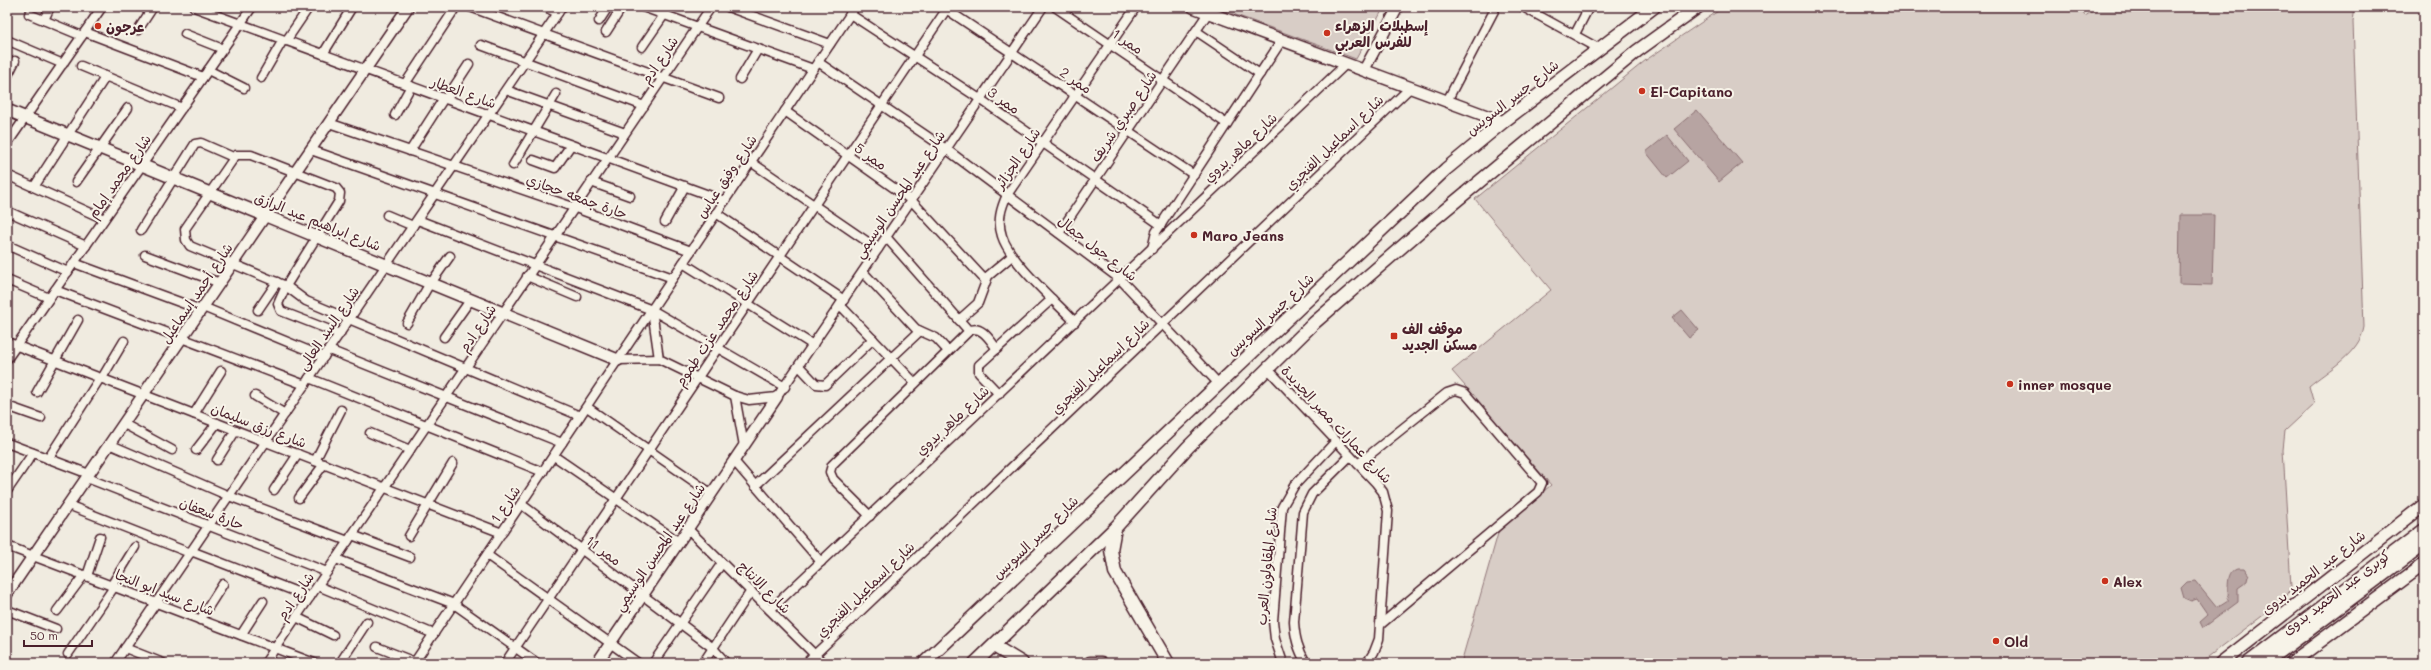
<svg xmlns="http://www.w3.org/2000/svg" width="2431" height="670" viewBox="0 0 2431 670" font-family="Mali,'Playpen Sans Arabic',sans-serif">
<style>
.green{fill:#d8cdc6;stroke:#917678}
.water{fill:#b7a4a2;stroke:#8b6f72}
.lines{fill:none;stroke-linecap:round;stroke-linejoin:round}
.minor-casing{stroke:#4a1f2b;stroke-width:11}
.tertiary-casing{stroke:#4a1f2b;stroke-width:13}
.secondary-casing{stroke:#4a1f2b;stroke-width:14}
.primary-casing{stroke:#4a1f2b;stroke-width:15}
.minor{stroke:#f7f3e8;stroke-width:8}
.tertiary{stroke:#f7f3e8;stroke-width:10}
.secondary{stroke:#f7f3e8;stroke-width:11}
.primary{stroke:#f7f3e8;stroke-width:12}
.poi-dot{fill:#c8321e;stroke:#f7f3e8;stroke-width:1.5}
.labels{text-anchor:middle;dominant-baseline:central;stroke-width:4;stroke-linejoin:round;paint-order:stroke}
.poi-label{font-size:14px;font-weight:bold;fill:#4a1f2b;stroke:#f7f3e8;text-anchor:start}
.street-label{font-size:14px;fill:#4a1f2b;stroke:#f7f3e8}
</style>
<rect width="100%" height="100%" fill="#f0ebe0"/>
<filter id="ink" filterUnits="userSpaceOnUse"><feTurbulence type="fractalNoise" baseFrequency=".025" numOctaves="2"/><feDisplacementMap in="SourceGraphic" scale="8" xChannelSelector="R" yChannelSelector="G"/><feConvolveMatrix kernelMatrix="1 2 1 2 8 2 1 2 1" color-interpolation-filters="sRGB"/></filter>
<g filter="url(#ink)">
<g class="green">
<polygon points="1214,7 1384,7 1356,59"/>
<path d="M1724 7H2079L2085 16 2100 7H2355L2353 22 2364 327C2360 353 2328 370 2309 386L2314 404 2285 431 2283 450 2291 587 2286 598 2200 663H1461L1499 530 1551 485 1452 371 1551 290 1475 199 1646 60Z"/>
</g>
<g class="water">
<polygon points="1697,110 1742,163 1719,182 1674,129"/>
<polygon points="1667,135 1688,161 1667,178 1646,152"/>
<polygon points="2180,215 2214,215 2212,285 2179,284"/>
<polygon points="1682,310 1699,330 1689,338 1672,318"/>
<path d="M2237 568H2244L2249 575 2248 581 2238 588V602L2203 628 2200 622 2208 615 2197 599 2191 601 2184 598 2181 588 2187 582 2195 581 2217 608 2228 601C2229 590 2225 572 2237 568Z"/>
</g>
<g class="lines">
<g class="minor-casing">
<g id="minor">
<polyline points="194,7 725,201"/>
<polyline points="470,7 719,98"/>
<polyline points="545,7 558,13"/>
<polyline points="643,7 813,69"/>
<polyline points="728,7 830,44"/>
<polyline points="943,7 1194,175"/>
<polyline points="1055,7 1227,124"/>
<polyline points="1523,7 1598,48"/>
<polyline points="29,14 82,36"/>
<polyline points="850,14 980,99 1161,225"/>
<polyline points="44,20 50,7"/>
<polyline points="599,21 608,7"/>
<polyline points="138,30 153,7"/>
<polyline points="1196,31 1260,74"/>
<polyline points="85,32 203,77"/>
<polyline points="606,32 622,7"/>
<polyline points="185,34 223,49"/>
<polyline points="1575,34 1589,7"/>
<polyline points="9,41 63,64"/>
<polyline points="286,41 307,10"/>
<polyline points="481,45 644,106"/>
<polyline points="642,47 664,15"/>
<polyline points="323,54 352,7"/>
<polyline points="818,62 946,149 1120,279 1218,383"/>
<polyline points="81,66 182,108"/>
<polyline points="208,70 244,88"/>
<polyline points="7,77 15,61"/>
<polyline points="261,78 283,40"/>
<polyline points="740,79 758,49"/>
<polyline points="405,84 456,7"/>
<polyline points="506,90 625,133"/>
<polyline points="446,99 469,64"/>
<polyline points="1447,101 1496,7"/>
<polyline points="785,111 911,200 985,280"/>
<polyline points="395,115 411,86"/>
<polyline points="329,123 573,207 691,251"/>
<polyline points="7,144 102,7"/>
<polyline points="311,150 673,278"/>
<polyline points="410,151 444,98"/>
<polyline points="533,160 555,168 571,145"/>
<polyline points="751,162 878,249"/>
<polyline points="513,165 556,94"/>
<polyline points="7,175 104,219"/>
<polyline points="76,182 128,108"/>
<polyline points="591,182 630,196"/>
<polyline points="34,187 106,76"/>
<polyline points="7,211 86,246"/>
<polyline points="716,213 844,300"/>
<polyline points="387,215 413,226"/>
<polyline points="418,220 652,310 785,387"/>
<polyline points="665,222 685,186"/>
<polyline points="141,230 195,144 201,143 233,157"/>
<polyline points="1059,233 1208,13"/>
<polyline points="886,237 969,331"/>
<polyline points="7,245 68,272"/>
<polyline points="1152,249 1156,232 1282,40"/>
<polyline points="145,255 220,283"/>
<polyline points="74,263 201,310"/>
<polyline points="683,263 813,345"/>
<polyline points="863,272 916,329 936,338 948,351"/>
<polyline points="527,276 577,297"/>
<polyline points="7,280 49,298"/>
<polyline points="431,283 450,256"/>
<polyline points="55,290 305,385"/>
<polyline points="840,305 915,383"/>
<polyline points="203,307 324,357"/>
<polyline points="258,310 277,282"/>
<polyline points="652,310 659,359"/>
<polyline points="959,320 978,303 988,276 1012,256"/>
<path d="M1075 322C1055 301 1010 262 1002 236 997 221 1001 208 1007 195L1136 7"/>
<polyline points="407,323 430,283"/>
<polyline points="340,334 281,311 278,304 286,286 339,201 340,193 336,188 251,155 236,155 185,229 186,240 190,246 286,286 306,301 580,416"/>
<polyline points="444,337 471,299"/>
<polyline points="7,342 502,533"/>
<polyline points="329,350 562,443"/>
<polyline points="7,359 252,7"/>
<polyline points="618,360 659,359 735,396 749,400 777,397 1043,7"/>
<polyline points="799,366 816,384 825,385 873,339"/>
<polyline points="1267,368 1376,483 1383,492 1388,511 1379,639 1374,652 1367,663"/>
<polyline points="102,378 124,341"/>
<polyline points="309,378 543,472"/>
<polyline points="37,392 78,320"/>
<polyline points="999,394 979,373 979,365 1052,299"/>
<polyline points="255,396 285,414"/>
<polyline points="735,396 744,446"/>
<polyline points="7,406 41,418"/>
<polyline points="587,407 712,494"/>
<polyline points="194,414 221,371"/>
<polyline points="124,424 172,450"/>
<polyline points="370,433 410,450"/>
<polyline points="7,443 89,474"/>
<polyline points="109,444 229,496 348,541"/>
<polyline points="196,450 217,423"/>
<polyline points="554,456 679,542"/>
<polyline points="48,459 100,378"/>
<polyline points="217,460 236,430"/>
<polyline points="315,461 341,410"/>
<polyline points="734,461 821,562"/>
<polyline points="1358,464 1447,393 1456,390 1465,393 1542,483 1538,492 1380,625"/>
<polyline points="87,478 327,572"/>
<polyline points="755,486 920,331"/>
<polyline points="274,490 298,454"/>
<polyline points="7,491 33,453"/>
<polyline points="299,498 324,464"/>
<polyline points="521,504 713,648 726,663"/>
<polyline points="68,505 190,553"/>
<path d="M870 516 833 479 830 472 832 465 969 331C981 324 990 340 997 349"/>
<polyline points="688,529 823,663"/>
<polyline points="352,535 410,557"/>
<polyline points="409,536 453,463"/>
<polyline points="7,546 314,663"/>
<polyline points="191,551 310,597"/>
<polyline points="487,555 638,663"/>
<polyline points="336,559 454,604 537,663"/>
<polyline points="87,576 100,537"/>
<polyline points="111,586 135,547"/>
<polyline points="318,586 434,634"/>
<polyline points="7,610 56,629"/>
<polyline points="770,610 1346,64"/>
<polyline points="57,611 84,575"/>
<polyline points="296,617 333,635"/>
<polyline points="200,620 223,584"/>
<polyline points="241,635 263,601"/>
<polyline points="377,647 415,662"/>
<polyline points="125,648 163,663"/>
<polyline points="68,654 114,587"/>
<polyline points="115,663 562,7"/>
<polyline points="265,663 711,7"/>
<polyline points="340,663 367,622"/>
<polyline points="414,663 855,7"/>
<polyline points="505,663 948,7"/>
<polyline points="653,663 722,563"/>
<polyline points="703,663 751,591"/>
<polyline points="806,663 1411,87"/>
<polyline points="1283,663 1275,639 1273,621 1282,507 1294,486 1336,441"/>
<path d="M1306 663C1298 649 1295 638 1294 622L1303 512 1312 494 1350 456"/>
</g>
</g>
<g class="tertiary-casing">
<g id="tertiary">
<polyline points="1364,70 1398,7"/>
<polyline points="7,594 408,7"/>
<polyline points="597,663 777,397"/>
</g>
</g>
<g class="secondary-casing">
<g id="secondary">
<polyline points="1193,7 1503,122"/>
<polyline points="7,110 618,360"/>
</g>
</g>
<g class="primary-casing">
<g id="primary">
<polyline points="1115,528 1111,550 1115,572 1168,663"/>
<polyline points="994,646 1022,663"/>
<polyline points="924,663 1446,169 1503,122 1654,7"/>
<polyline points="975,663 1115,528 1188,447 1314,323 1427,225 1637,51 1698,7"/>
<polyline points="1090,663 1101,663"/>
<polyline points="2221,663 2424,505"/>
<polyline points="2248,663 2424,530"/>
<polyline points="2265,663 2424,544"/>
<polyline points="2291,663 2424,564"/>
</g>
</g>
<use href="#minor" class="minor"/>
<use href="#tertiary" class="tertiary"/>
<use href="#secondary" class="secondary"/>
<use href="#primary" class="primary"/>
</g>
</g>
<g class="poi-dot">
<circle cx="98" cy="26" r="4"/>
<circle cx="1327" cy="33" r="4"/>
<circle cx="1642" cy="91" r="4"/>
<circle cx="1194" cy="235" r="4"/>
<rect x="1390" y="332" width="8" height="8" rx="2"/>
<circle cx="2010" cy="384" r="4"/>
<circle cx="2105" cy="581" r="4"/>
<circle cx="1996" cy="641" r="4"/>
</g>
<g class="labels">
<g class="poi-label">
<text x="1335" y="25">إسطبلات الزهراء<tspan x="1335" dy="16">للفرس العربي</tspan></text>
<text x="106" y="26">عرجون</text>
<text x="1650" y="91">El-Capitano</text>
<text x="1202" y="235">Maro Jeans</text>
<text x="1402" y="328">موقف الف<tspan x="1402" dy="16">مسكن الجديد</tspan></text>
<text x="2018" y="384">inner mosque</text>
<text x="2113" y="581">Alex</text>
<text x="2004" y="641">Old</text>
</g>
<g class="street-label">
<text transform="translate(1128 41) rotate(34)">ممر 1</text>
<text transform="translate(659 60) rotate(-56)">شارع ادم</text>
<text transform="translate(1076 80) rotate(34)">ممر 2</text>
<text transform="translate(464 92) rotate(20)">شارع العطار</text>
<text transform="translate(1512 97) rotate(-38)">شارع جسر السويس</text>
<text transform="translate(1004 100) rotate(35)">ممر 3</text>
<text transform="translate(1123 116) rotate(-56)">شارع صبري شريف</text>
<text transform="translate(1334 142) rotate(-44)">شارع اسماعيل الفنجري</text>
<text transform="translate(1240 147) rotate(-43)">شارع ماهر بدوي</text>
<text transform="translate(871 156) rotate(35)">ممر 5</text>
<text transform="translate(1017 158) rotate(-56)">شارع الجزائر</text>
<text transform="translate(119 176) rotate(-55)">شارع محمد إمام</text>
<text transform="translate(726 176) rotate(-56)">شارع وفيق عباس</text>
<text transform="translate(899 194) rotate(-56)">شارع عبد المحسن الوسيمي</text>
<text transform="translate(577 196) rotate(20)">حارة جمعه حجازي</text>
<text transform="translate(318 221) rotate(22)">شارع ابراهيم عبد الرازق</text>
<text transform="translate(1098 248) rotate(38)">شارع جول جمال</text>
<text transform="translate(196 293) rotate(-56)">شارع أحمد إسماعيل</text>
<text transform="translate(1270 314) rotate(-43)">شارع جسر السويس</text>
<text transform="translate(328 328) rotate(-56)">شارع السد العالى</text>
<text transform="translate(477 328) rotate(-56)">شارع ادم</text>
<text transform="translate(716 328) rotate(-56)">شارع محمد عزت طموم</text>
<text transform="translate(1100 366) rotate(-44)">شارع اسماعيل الفنجري</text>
<text transform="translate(952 420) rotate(-43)">شارع ماهر بدوي</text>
<text transform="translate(1337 424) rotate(47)">شارع عمارات مصر الجديدة</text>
<text transform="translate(259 425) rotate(21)">شارع رزق سليمان</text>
<text transform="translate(505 504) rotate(-56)">شارع 1</text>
<text transform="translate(212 513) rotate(21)">حارة سعفان</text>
<text transform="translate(1035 537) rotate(-44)">شارع جسر السويس</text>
<text transform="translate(659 547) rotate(-56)">شارع عبد المحسن الوسيمي</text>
<text transform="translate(604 550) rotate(37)">ممر 11</text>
<text transform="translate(1266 566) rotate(-85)">شارع المقاولون العرب</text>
<text transform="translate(2313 572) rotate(-38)">شارع عبد الحميد بدوى</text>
<text transform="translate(765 587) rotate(45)">شارع الانتاج</text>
<text transform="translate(865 589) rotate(-44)">شارع اسماعيل الفنجري</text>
<text transform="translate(165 592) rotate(21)">شارع سيد ابو النجا</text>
<text transform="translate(2336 592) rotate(-37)">كوبرى عبد الحميد بدوى</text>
<text transform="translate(295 596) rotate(-56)">شارع ادم</text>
</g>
</g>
<rect width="2431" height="670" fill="none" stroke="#f7f3e8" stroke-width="24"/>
<rect x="12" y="12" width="2407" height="646" fill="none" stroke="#4a1f2b" stroke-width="1.5" filter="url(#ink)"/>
<path d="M24 640v6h68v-6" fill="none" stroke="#4a1f2b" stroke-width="2"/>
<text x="30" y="640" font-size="12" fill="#4a1f2b" stroke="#f7f3e8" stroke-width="3" paint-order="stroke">50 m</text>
</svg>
